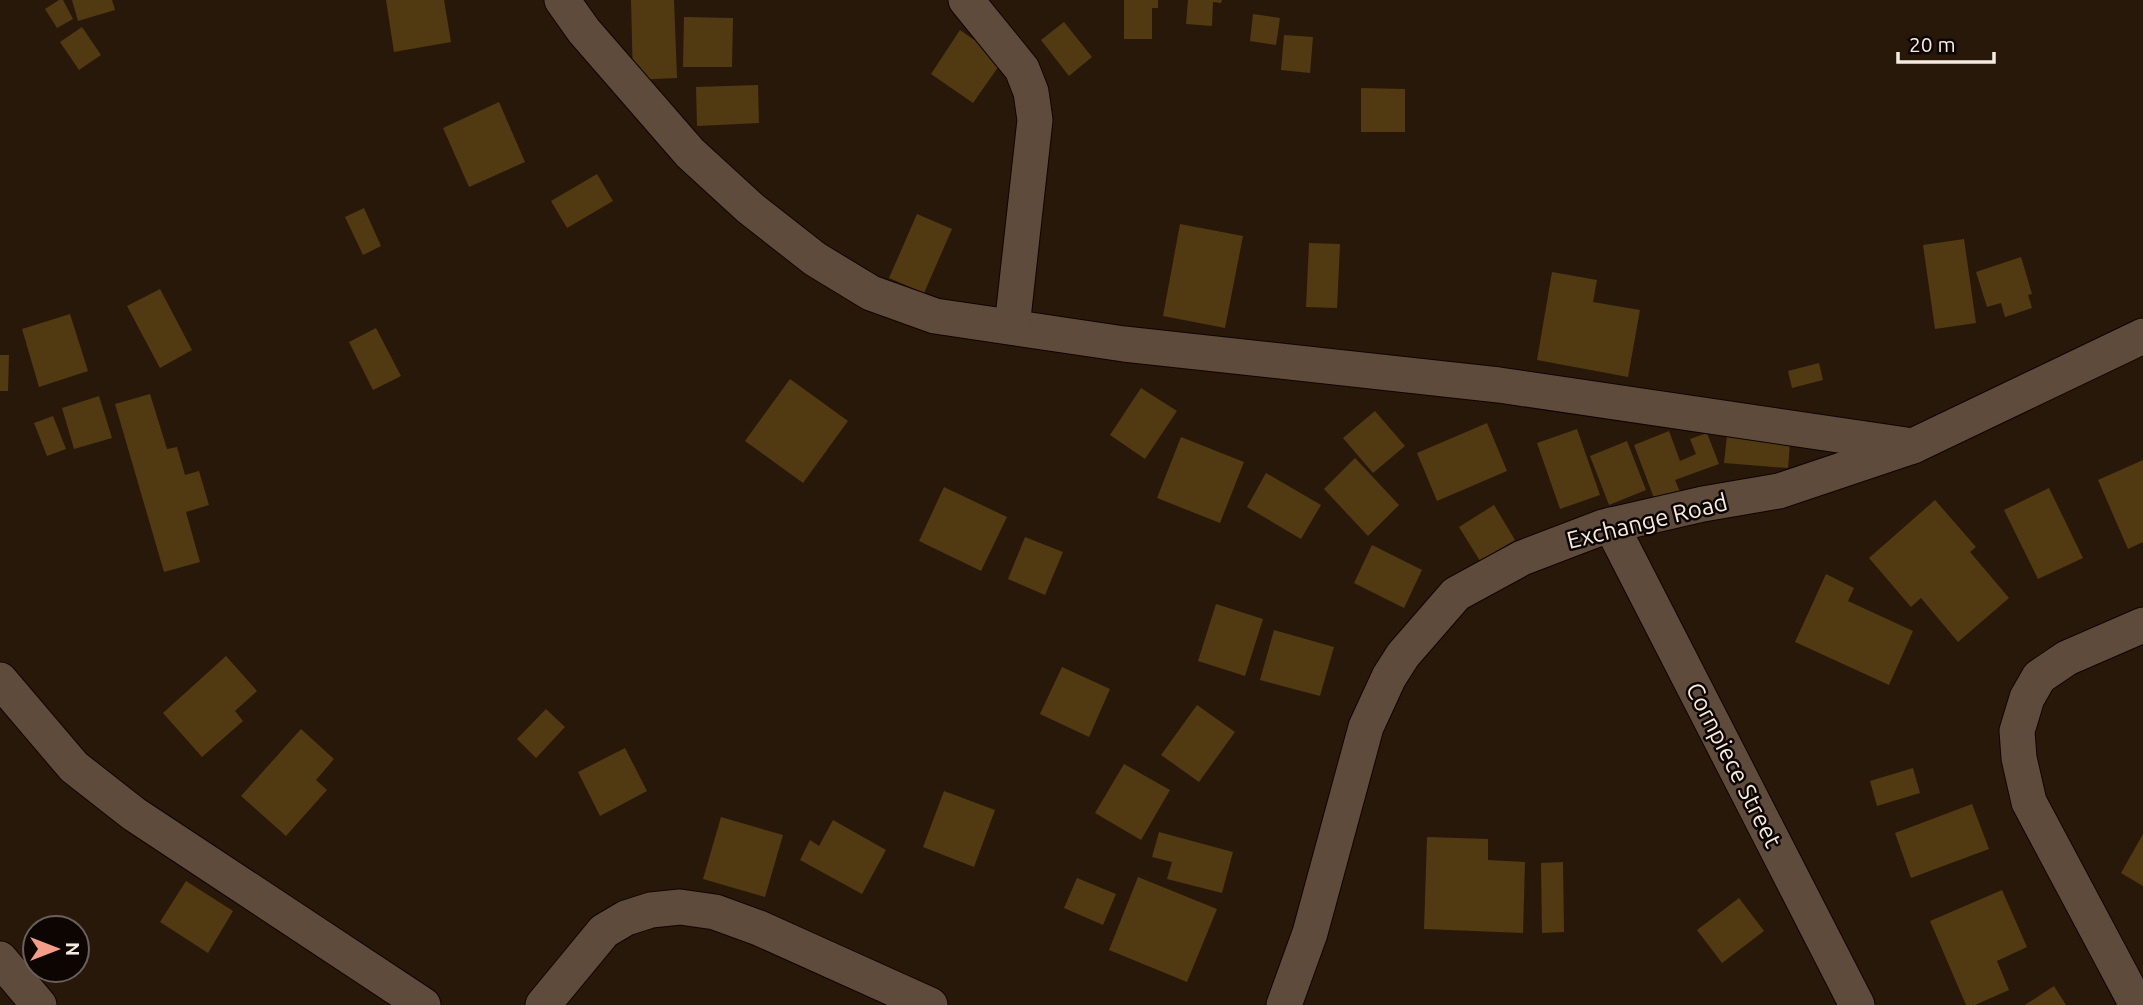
<svg xmlns="http://www.w3.org/2000/svg" width="2143" height="1005" viewBox="0 0 2143 1005" font-family="Ubuntu,sans-serif">
<style>
.building{fill:#513912}
.lines{fill:none;stroke-linecap:round;stroke-linejoin:round}
.minor-casing{stroke:#100400;stroke-width:37}
.minor{stroke:#5e4b3b;stroke-width:35}
.labels{text-anchor:middle;dominant-baseline:central;stroke-width:5;stroke-linejoin:round;paint-order:stroke}
.street-label{font-size:24px;fill:#f6ebe1;stroke:#0c0502}
</style>
<rect width="100%" height="100%" fill="#281809"/>
<g class="building">
<polygon points="59,0 63,0 73,19 57,28 45,9"/>
<polygon points="72,0 112,0 115,10 78,21"/>
<polygon points="386,0 444,0 451,42 394,52"/>
<polygon points="631,0 674,0 677,78 633,80"/>
<polygon points="1124,0 1158,0 1158,8 1152,8 1152,39 1124,39"/>
<polygon points="1188,0 1222,0 1221,3 1213,2 1212,26 1186,24"/>
<polygon points="1253,14 1280,18 1276,45 1250,41"/>
<polygon points="684,17 733,18 732,67 683,67"/>
<polygon points="1064,22 1092,57 1069,76 1041,40"/>
<polygon points="82,27 101,55 79,70 60,42"/>
<polygon points="960,30 1003,60 973,103 931,74"/>
<polygon points="1284,35 1313,37 1310,73 1281,70"/>
<polygon points="758,85 759,123 697,126 696,87"/>
<polygon points="1361,88 1405,89 1405,132 1361,132"/>
<polygon points="499,102 525,162 469,187 443,128"/>
<polygon points="597,174 613,201 567,228 551,201"/>
<polygon points="364,208 381,246 363,255 345,217"/>
<polygon points="917,214 952,229 924,293 889,278"/>
<polygon points="1180,224 1243,236 1225,328 1163,316"/>
<polygon points="1964,239 1976,323 1935,329 1923,245"/>
<polygon points="1309,243 1340,244 1337,308 1306,307"/>
<polygon points="2021,257 2032,294 2028,295 2032,308 2005,317 2001,303 1987,307 1976,272"/>
<polygon points="1552,272 1597,280 1593,302 1640,310 1628,377 1537,360"/>
<polygon points="160,289 192,350 160,368 127,306"/>
<polygon points="70,314 88,371 39,387 22,329"/>
<polygon points="376,328 401,376 373,390 349,342"/>
<polygon points="0,355 9,355 8,391 0,391"/>
<polygon points="1819,363 1823,380 1792,388 1788,371"/>
<polygon points="790,379 848,421 803,483 745,441"/>
<polygon points="1141,388 1177,411 1145,459 1110,435"/>
<polygon points="150,394 167,449 177,447 185,475 199,471 209,505 186,512 200,562 164,572 115,404"/>
<polygon points="99,396 112,438 74,449 62,408"/>
<polygon points="1375,411 1405,446 1373,473 1343,438"/>
<polygon points="53,416 66,449 47,456 34,423"/>
<polygon points="1487,423 1507,471 1437,501 1417,453"/>
<polygon points="1577,429 1600,495 1560,509 1537,443"/>
<polygon points="1669,431 1680,461 1696,454 1690,439 1707,433 1719,464 1675,480 1682,497 1657,506 1634,445"/>
<polygon points="1727,436 1790,442 1788,468 1724,463"/>
<polygon points="1181,437 1244,462 1220,523 1157,498"/>
<polygon points="1627,441 1646,490 1609,505 1590,456"/>
<polygon points="1355,458 1399,505 1368,536 1324,489"/>
<polygon points="2143,460 2143,542 2128,549 2098,480"/>
<polygon points="1266,473 1321,505 1301,539 1247,507"/>
<polygon points="944,487 1007,517 981,571 919,541"/>
<polygon points="2049,488 2083,558 2038,579 2004,510"/>
<polygon points="1935,500 1976,547 1970,552 2009,598 1958,642 1921,598 1911,607 1869,558"/>
<polygon points="1494,505 1515,540 1480,561 1459,527"/>
<polygon points="1025,537 1063,552 1045,595 1008,579"/>
<polygon points="1372,545 1422,570 1404,608 1354,583"/>
<polygon points="1826,574 1854,588 1848,601 1913,631 1889,685 1795,642"/>
<polygon points="1216,604 1263,619 1245,676 1198,661"/>
<polygon points="1274,630 1334,647 1320,696 1260,680"/>
<polygon points="226,656 257,691 235,711 243,721 202,757 163,713"/>
<polygon points="1062,667 1110,689 1089,737 1040,714"/>
<polygon points="1197,705 1235,732 1199,782 1161,755"/>
<polygon points="546,709 565,727 536,758 517,739"/>
<polygon points="301,729 334,759 316,780 327,790 286,836 241,796"/>
<polygon points="625,748 647,791 600,816 578,772"/>
<polygon points="1124,764 1170,790 1141,840 1095,813"/>
<polygon points="1913,768 1920,793 1877,806 1870,781"/>
<polygon points="944,791 995,810 974,867 923,847"/>
<polygon points="1972,804 1989,849 1911,878 1895,833"/>
<polygon points="721,817 783,835 765,897 703,879"/>
<polygon points="833,820 886,850 862,894 800,860 810,840 819,846"/>
<polygon points="1159,832 1233,852 1222,893 1167,879 1172,862 1152,857"/>
<polygon points="2143,834 2143,886 2121,873"/>
<polygon points="1427,837 1488,839 1488,860 1525,862 1523,933 1424,929"/>
<polygon points="1563,862 1564,932 1542,933 1541,863"/>
<polygon points="1138,877 1217,909 1187,982 1109,950"/>
<polygon points="1077,878 1116,894 1103,925 1064,908"/>
<polygon points="186,881 233,911 208,953 160,922"/>
<polygon points="2002,890 2027,947 1997,961 2009,990 1975,1005 1966,1005 1930,921"/>
<polygon points="1739,898 1764,931 1722,963 1697,930"/>
<polygon points="2054,986 2066,1005 2025,1005"/>
</g>
<g class="lines">
<g class="minor-casing">
<g id="minor">
<polyline points="562,0 584,31 690,153 750,208 815,259 871,293 935,316 1124,344 1499,385 1913,446"/>
<polyline points="966,0 1022,69 1031,92 1035,120 1012,327"/>
<polyline points="1611,525 1857,1005"/>
<polyline points="0,680 74,767 134,814 423,1005"/>
<polyline points="0,959 39,1005"/>
<polyline points="543,1005 604,931 626,918 651,910 680,907 715,912 759,928 930,1005"/>
<polyline points="1284,1005 1310,933 1366,727 1389,677 1403,655 1456,594 1522,558 1603,527 1703,504 1779,491 1913,446 2143,336"/>
<polyline points="2137,1005 2029,802 2019,758 2017,731 2027,698 2039,677 2067,658 2143,625"/>
</g>
</g>
<use href="#minor" class="minor"/>
</g>
<g class="labels">
<g class="street-label">
<text transform="translate(1647 521) rotate(-14)">Exchange Road</text>
<text transform="translate(1734 765) rotate(63)">Cornpiece Street</text>
</g>
</g>
<g transform="translate(56 949) rotate(90)"><circle r="33" fill="#0c0502" stroke="#6a615b" stroke-width="2"/>
<path d="M0-5L12 26L0 18L-12 26Z" fill="#f49e8a"/>
<text y="-10" font-size="19" font-weight="bold" text-anchor="middle" fill="#f6ebe1">N</text>
</g>
<path d="M1898 52v10h96v-10" fill="none" stroke="#f6ebe1" stroke-width="3.5"/>
<text x="1909" y="52" font-size="21" fill="#f6ebe1" stroke="#0c0502" stroke-width="5" paint-order="stroke">20 m</text>
</svg>
